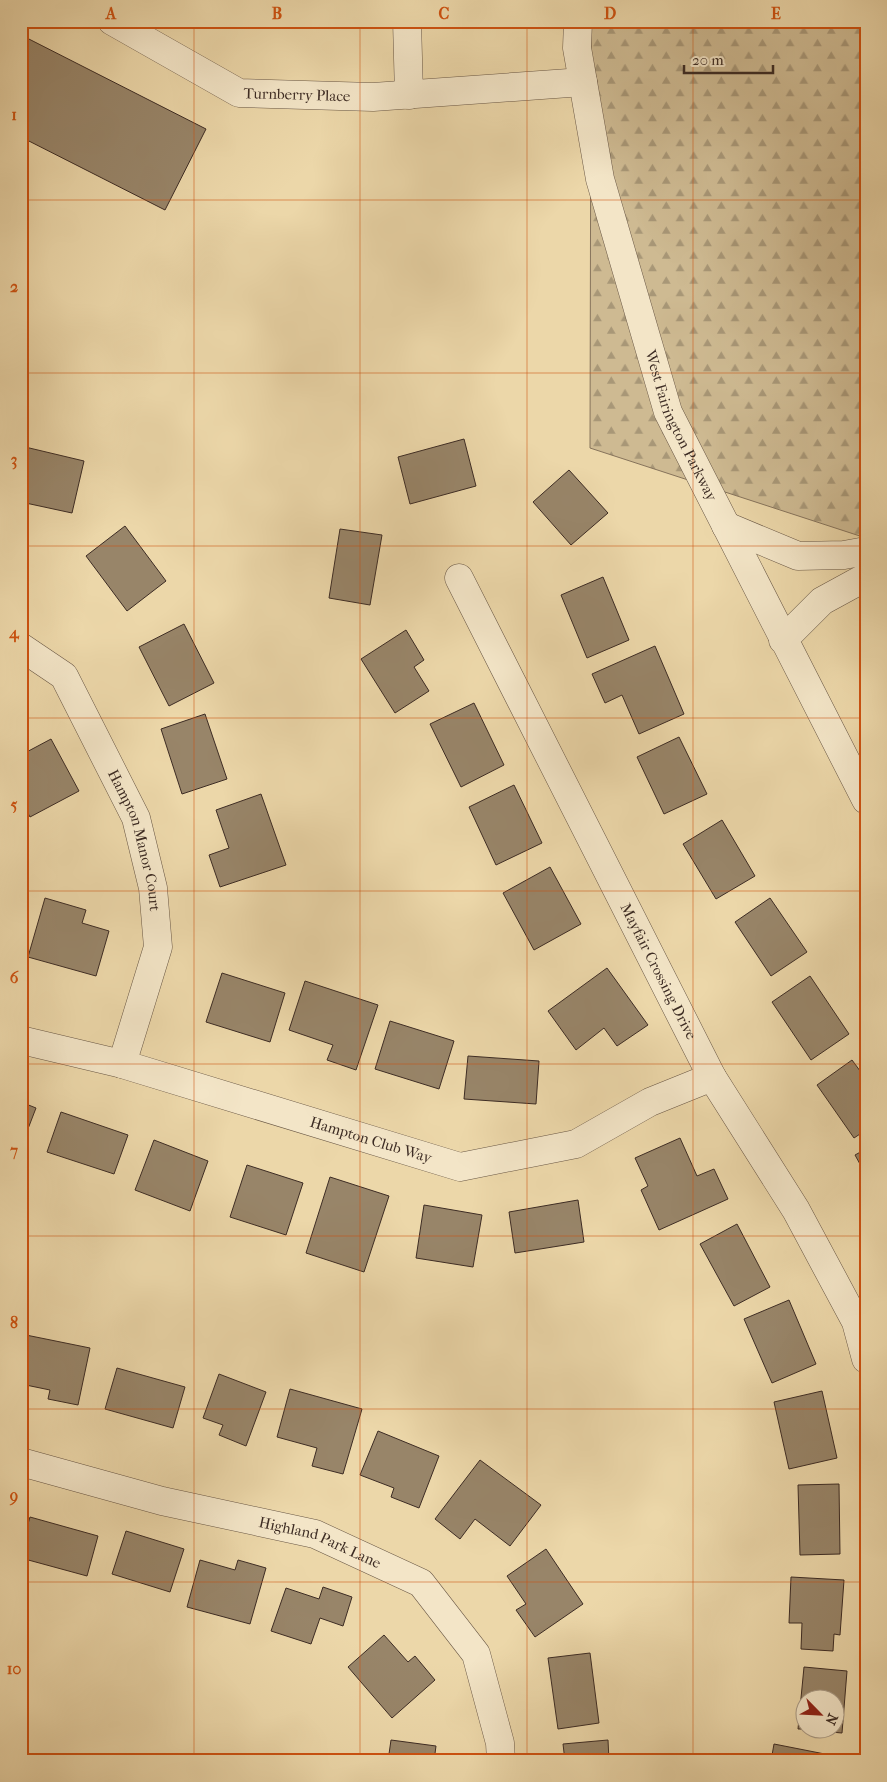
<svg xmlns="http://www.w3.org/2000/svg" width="887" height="1782" viewBox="0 0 887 1782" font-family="'IM FELL French Canon',serif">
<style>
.forest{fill:url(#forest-firs);stroke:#86735b}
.building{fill:#988569;stroke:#3d2c24}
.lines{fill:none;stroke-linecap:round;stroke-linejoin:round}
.minor-casing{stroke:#695745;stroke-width:29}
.minor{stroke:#f3e5c7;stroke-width:28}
.grid{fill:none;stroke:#ce5210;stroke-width:1;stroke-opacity:0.55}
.labels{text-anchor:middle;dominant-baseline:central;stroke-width:4.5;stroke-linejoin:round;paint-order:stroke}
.street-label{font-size:15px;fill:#3d2c24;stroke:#f3e5c7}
.neatline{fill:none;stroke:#ce5210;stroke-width:2}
.grid-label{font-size:16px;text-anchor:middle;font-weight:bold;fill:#ce5210}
</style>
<defs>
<pattern id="forest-firs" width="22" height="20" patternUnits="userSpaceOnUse" patternTransform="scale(1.25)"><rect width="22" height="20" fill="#ceba92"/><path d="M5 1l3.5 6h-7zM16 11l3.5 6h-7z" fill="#a89777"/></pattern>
</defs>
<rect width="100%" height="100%" fill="#ecd7a9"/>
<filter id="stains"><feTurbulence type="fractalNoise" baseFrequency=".004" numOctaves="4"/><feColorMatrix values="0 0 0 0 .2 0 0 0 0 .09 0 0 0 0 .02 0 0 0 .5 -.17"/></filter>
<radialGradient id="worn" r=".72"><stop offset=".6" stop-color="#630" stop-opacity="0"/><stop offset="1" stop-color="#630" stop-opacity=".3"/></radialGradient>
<polygon class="forest" points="591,21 866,21 866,538 590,448"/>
<g class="building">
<polygon points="21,35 206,129 165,210 21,137"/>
<polygon points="464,439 476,486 410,504 398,457"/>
<polygon points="21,446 84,461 72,513 21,502"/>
<polygon points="569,470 608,513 571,545 533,502"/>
<polygon points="125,526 166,581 127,611 86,556"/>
<polygon points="340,529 382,535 370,605 329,598"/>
<polygon points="603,577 629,640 587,658 561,595"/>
<polygon points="184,624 214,683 169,706 139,647"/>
<polygon points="406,630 424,660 414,667 429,691 395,713 361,659"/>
<polygon points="655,646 684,714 639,734 622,695 605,703 592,674"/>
<polygon points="474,703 504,765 461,787 430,724"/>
<polygon points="205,714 227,779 182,794 161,729"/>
<polygon points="679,737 707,794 664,814 637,757"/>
<polygon points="51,739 79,791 30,817 21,800 21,755"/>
<polygon points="514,785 542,843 496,865 469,807"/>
<polygon points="261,794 286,865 220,887 209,855 229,848 216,810"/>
<polygon points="722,820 755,876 716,899 683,844"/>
<polygon points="550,867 581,924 534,950 503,893"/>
<polygon points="45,898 86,910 82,923 109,931 96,976 28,957"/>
<polygon points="770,898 807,952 771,976 735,922"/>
<polygon points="21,908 27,910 21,925"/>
<polygon points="607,968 648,1025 617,1046 604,1028 576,1050 548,1011"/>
<polygon points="222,973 285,993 270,1042 206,1022"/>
<polygon points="810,976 849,1034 811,1060 772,1002"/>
<polygon points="305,981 378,1005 356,1070 327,1060 333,1045 289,1030"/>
<polygon points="390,1021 454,1041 439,1089 375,1069"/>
<polygon points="468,1056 539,1061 536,1104 464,1099"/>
<polygon points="852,1060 866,1079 866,1130 854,1138 817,1085"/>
<polygon points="21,1102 36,1108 21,1147"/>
<polygon points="61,1112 128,1135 114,1174 47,1152"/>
<polygon points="680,1138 697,1176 714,1169 728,1199 659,1230 641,1190 648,1186 635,1158"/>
<polygon points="154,1140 208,1161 190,1211 135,1190"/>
<polygon points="866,1149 866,1175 855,1155"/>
<polygon points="247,1165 303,1183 286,1235 230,1217"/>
<polygon points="330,1177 389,1196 364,1272 306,1253"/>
<polygon points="578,1200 584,1242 515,1253 509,1212"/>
<polygon points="424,1205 482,1215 473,1267 416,1258"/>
<polygon points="737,1224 770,1287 734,1306 700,1244"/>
<polygon points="789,1300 816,1364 772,1383 744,1319"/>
<polygon points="26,1335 90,1348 78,1405 48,1399 50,1390 21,1384 21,1356"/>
<polygon points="117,1368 185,1387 173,1428 105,1409"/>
<polygon points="219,1374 266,1392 246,1446 219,1435 223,1425 203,1418"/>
<polygon points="290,1389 362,1409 343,1474 312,1466 317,1448 277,1437"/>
<polygon points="822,1391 837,1458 789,1469 774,1402"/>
<polygon points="378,1431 439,1456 419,1508 391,1497 394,1488 360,1475"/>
<polygon points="480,1460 541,1505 510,1546 475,1519 460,1539 435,1519"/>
<polygon points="839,1484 840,1554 800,1555 798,1485"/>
<polygon points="30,1517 98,1536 87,1576 21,1558 21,1548"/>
<polygon points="126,1531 184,1549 170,1592 112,1574"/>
<polygon points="546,1549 583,1604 535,1637 516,1610 526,1604 507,1576"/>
<polygon points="200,1560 235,1570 238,1560 266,1568 250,1624 187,1607"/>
<polygon points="791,1577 844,1580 840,1635 834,1634 833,1651 801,1649 802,1623 789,1623"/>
<polygon points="323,1587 352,1597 343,1626 320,1618 311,1644 271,1631 286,1588 319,1599"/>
<polygon points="384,1635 408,1662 415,1656 435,1680 392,1718 348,1667"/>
<polygon points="590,1653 599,1723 558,1729 548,1658"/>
<polygon points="804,1667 847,1671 842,1733 808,1730 834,1730 834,1700 804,1700 804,1729 798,1729"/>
<polygon points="391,1740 436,1746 434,1761 388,1761"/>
<polygon points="608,1740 609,1761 565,1761 563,1744"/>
<polygon points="774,1744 840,1757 839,1761 771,1761"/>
</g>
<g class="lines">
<g class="minor-casing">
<g id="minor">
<path id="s1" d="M112 21 239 93 373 97 583 82"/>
<polyline points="407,21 409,95"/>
<path id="s2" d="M578 21 577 48 600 179 668 412 866 800"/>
<polyline points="726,526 798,556 844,555 866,551"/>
<path id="s3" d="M459 578 712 1077 796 1210 856 1322 866 1359"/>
<polyline points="783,640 822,601 866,577"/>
<path id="s4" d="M21 647 64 676 136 818 153 888 158 947 122 1064"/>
<path id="s5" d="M21 1040 122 1064 460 1167 576 1144 650 1102 712 1077"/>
<path id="s6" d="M21 1462 162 1501 315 1534 421 1583 476 1654 500 1743 501 1761"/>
</g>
</g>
<use href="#minor" class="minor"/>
</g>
<path class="grid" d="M194 21V1761M360 21V1761M527 21V1761M693 21V1761M21 200H866M21 373H866M21 546H866M21 718H866M21 891H866M21 1064H866M21 1236H866M21 1409H866M21 1582H866"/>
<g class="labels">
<g class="street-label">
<text stroke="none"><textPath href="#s1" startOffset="204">Turnberry Place</textPath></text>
<text stroke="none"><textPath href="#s2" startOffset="420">West Fairington Parkway</textPath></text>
<text stroke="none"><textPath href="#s4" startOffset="232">Hampton Manor Court</textPath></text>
<text stroke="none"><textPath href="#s3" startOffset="441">Mayfair Crossing Drive</textPath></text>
<text stroke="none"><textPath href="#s5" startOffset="364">Hampton Club Way</textPath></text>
<text stroke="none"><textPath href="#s6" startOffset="310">Highland Park Lane</textPath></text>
</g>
</g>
<rect width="887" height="1782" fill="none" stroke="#ecd7a9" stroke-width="55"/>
<g transform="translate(820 1714) rotate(114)"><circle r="24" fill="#f3e5c7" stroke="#aa9b86"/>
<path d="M0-4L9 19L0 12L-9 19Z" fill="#8f2418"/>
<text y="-8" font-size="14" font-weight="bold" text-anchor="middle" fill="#3d2c24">N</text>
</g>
<path d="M684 65v8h89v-8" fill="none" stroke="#3d2c24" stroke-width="2.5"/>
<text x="692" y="65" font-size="15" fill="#3d2c24" stroke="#f3e5c7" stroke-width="4" paint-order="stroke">20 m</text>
<rect x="28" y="28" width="832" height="1726" class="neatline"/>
<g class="grid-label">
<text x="111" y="19">A</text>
<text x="277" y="19">B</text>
<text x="444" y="19">C</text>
<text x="610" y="19">D</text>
<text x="776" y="19">E</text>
<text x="14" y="120">1</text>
<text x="14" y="292">2</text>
<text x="14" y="465">3</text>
<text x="14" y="638">4</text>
<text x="14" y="810">5</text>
<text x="14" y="983">6</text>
<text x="14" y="1156">7</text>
<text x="14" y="1328">8</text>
<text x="14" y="1501">9</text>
<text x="14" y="1674">10</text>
</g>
<rect width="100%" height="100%" filter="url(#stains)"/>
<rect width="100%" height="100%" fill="url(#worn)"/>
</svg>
